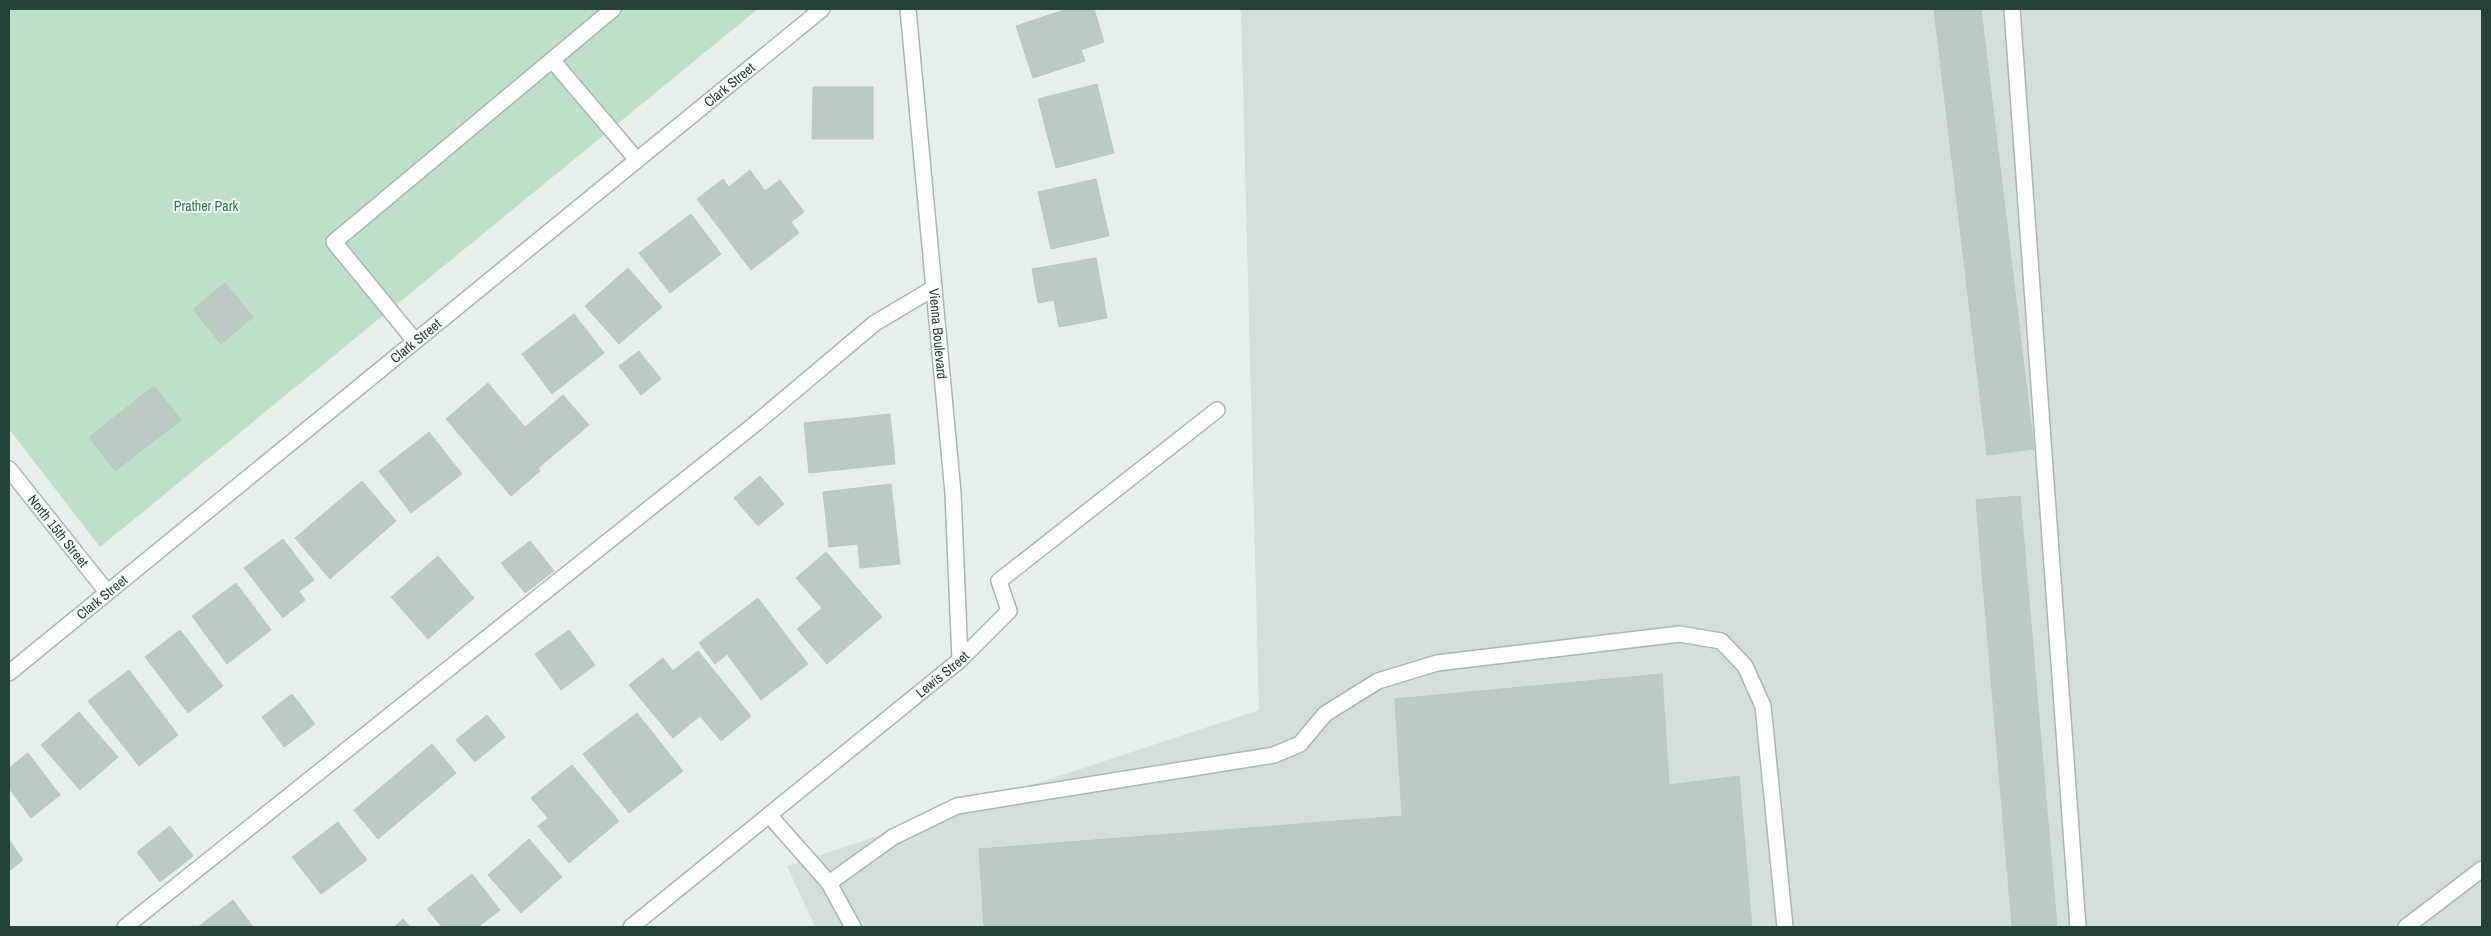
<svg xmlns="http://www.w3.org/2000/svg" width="2491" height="936" viewBox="0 0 2491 936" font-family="'Archivo Narrow',sans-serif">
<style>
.built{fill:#d4dfda}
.green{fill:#bfe0c8}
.building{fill:#bbcac4;stroke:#b8c9c2}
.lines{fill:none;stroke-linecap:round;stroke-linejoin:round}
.lane-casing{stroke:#a8b8b2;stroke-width:18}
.street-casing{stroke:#a8b8b2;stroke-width:18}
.lane{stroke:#fff;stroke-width:15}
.street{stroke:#fff;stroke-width:15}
.labels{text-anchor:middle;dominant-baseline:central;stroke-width:4;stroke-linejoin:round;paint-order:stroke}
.street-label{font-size:14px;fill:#24423a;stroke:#f7fbf9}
.park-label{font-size:14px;fill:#2d7a4b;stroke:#f7fbf9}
</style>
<rect width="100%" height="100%" fill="#e6efeb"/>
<polygon class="built" points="1241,9 2482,9 2482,927 815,927 787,866 1259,710"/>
<polygon class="green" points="9,9 758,9 100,547 9,429"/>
<g class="building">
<polygon points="1067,9 1094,9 1104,42 1081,50 1085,61 1033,78 1016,26"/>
<polygon points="1934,9 1981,9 2034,449 1987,455"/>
<polygon points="1097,84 1114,153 1056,168 1038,99"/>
<polygon points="813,87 873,87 873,139 812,139"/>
<polygon points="750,170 765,191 780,180 804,212 791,222 799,233 751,270 697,199 723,179 729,187"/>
<polygon points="1096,179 1109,236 1051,249 1038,192"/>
<polygon points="691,214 721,254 670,293 639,253"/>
<polygon points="1096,258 1107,318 1059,327 1054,300 1038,303 1032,269"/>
<polygon points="628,268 662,307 619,344 585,306"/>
<polygon points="225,283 253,317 221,344 193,309"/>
<polygon points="574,314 604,353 552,394 522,354"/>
<polygon points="639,351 661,379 641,395 619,366"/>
<polygon points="488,383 525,427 563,395 589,425 538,468 540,471 511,496 446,419"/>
<polygon points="154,386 181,420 115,471 89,437"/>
<polygon points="890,414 895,464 809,473 804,423"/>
<polygon points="429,432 462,474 411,513 379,471"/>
<polygon points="760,476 784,504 758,526 734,498"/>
<polygon points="362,481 396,521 330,579 295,538"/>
<polygon points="891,484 900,564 860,568 858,544 829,547 823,492"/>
<polygon points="2020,496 2057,927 2012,927 1976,500"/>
<polygon points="283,539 314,580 299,591 305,600 283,618 244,568"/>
<polygon points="530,541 554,571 525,593 501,563"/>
<polygon points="826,552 882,617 827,664 797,629 822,608 796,578"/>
<polygon points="438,556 474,598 428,639 391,597"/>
<polygon points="236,583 271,630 227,664 192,616"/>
<polygon points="758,598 808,664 761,700 727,654 715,664 699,643"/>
<polygon points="180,630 223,686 188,713 145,657"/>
<polygon points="569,630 595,665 561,690 535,654"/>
<polygon points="698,651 751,716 721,741 700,716 673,738 629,685 663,658 673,671"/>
<polygon points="129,670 178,735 139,766 88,701"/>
<polygon points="1662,674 1669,785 1739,776 1752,927 984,927 979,849 1402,816 1395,699"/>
<polygon points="292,694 315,724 284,747 262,717"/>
<polygon points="79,712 118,757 80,790 41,745"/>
<polygon points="637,713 683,771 629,813 583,754"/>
<polygon points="487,715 505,737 475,762 456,740"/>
<polygon points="432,744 456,773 378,839 354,810"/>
<polygon points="28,753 60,795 31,818 9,788 9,768"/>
<polygon points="572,765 619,821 569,863 538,826 548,818 531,798"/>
<polygon points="338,822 367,860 321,894 292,857"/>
<polygon points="170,826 193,856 160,882 137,852"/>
<polygon points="529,839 562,877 521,913 488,875"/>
<polygon points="9,840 23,860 9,871"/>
<polygon points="472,874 500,910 478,927 442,927 427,909"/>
<polygon points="233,900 253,927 198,927"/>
<polygon points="403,919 410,927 394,927"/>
</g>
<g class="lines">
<g class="lane-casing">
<g id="lane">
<polyline points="2012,9 2078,927"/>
<polyline points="552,60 613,9"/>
<polyline points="415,341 334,242 552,60 637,160"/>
<polyline points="769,815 829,883 853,927"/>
<polyline points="829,883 893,837 957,806 1274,755 1300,744 1325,714 1378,681 1437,663 1680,634 1721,641 1745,666 1763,706 1785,927"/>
<polyline points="125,927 755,424 875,323 934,288"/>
<polyline points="2406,927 2482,869"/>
</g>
</g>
<g class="street-casing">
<g id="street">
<path id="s1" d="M908 9 953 493 960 660"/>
<path id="s2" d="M9 469 107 592"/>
<path id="s3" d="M9 673 822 9"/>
<path id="s4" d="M631 927 960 660 1009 611 999 581 1217 410"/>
</g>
</g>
<use href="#lane" class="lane"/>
<use href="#street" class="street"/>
</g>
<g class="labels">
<g class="street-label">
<text stroke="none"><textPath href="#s3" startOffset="930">Clark Street</textPath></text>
<text stroke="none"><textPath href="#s1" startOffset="326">Vienna Boulevard</textPath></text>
<text stroke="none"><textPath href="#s3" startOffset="525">Clark Street</textPath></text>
<text stroke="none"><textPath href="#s2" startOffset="79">North 15th Street</textPath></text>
<text stroke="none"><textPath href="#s3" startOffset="120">Clark Street</textPath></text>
<text stroke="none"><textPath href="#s4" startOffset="401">Lewis Street</textPath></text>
</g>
<g class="park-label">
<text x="206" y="206">Prather Park</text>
</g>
</g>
<rect width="2491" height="936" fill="none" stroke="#24423a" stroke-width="20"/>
</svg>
